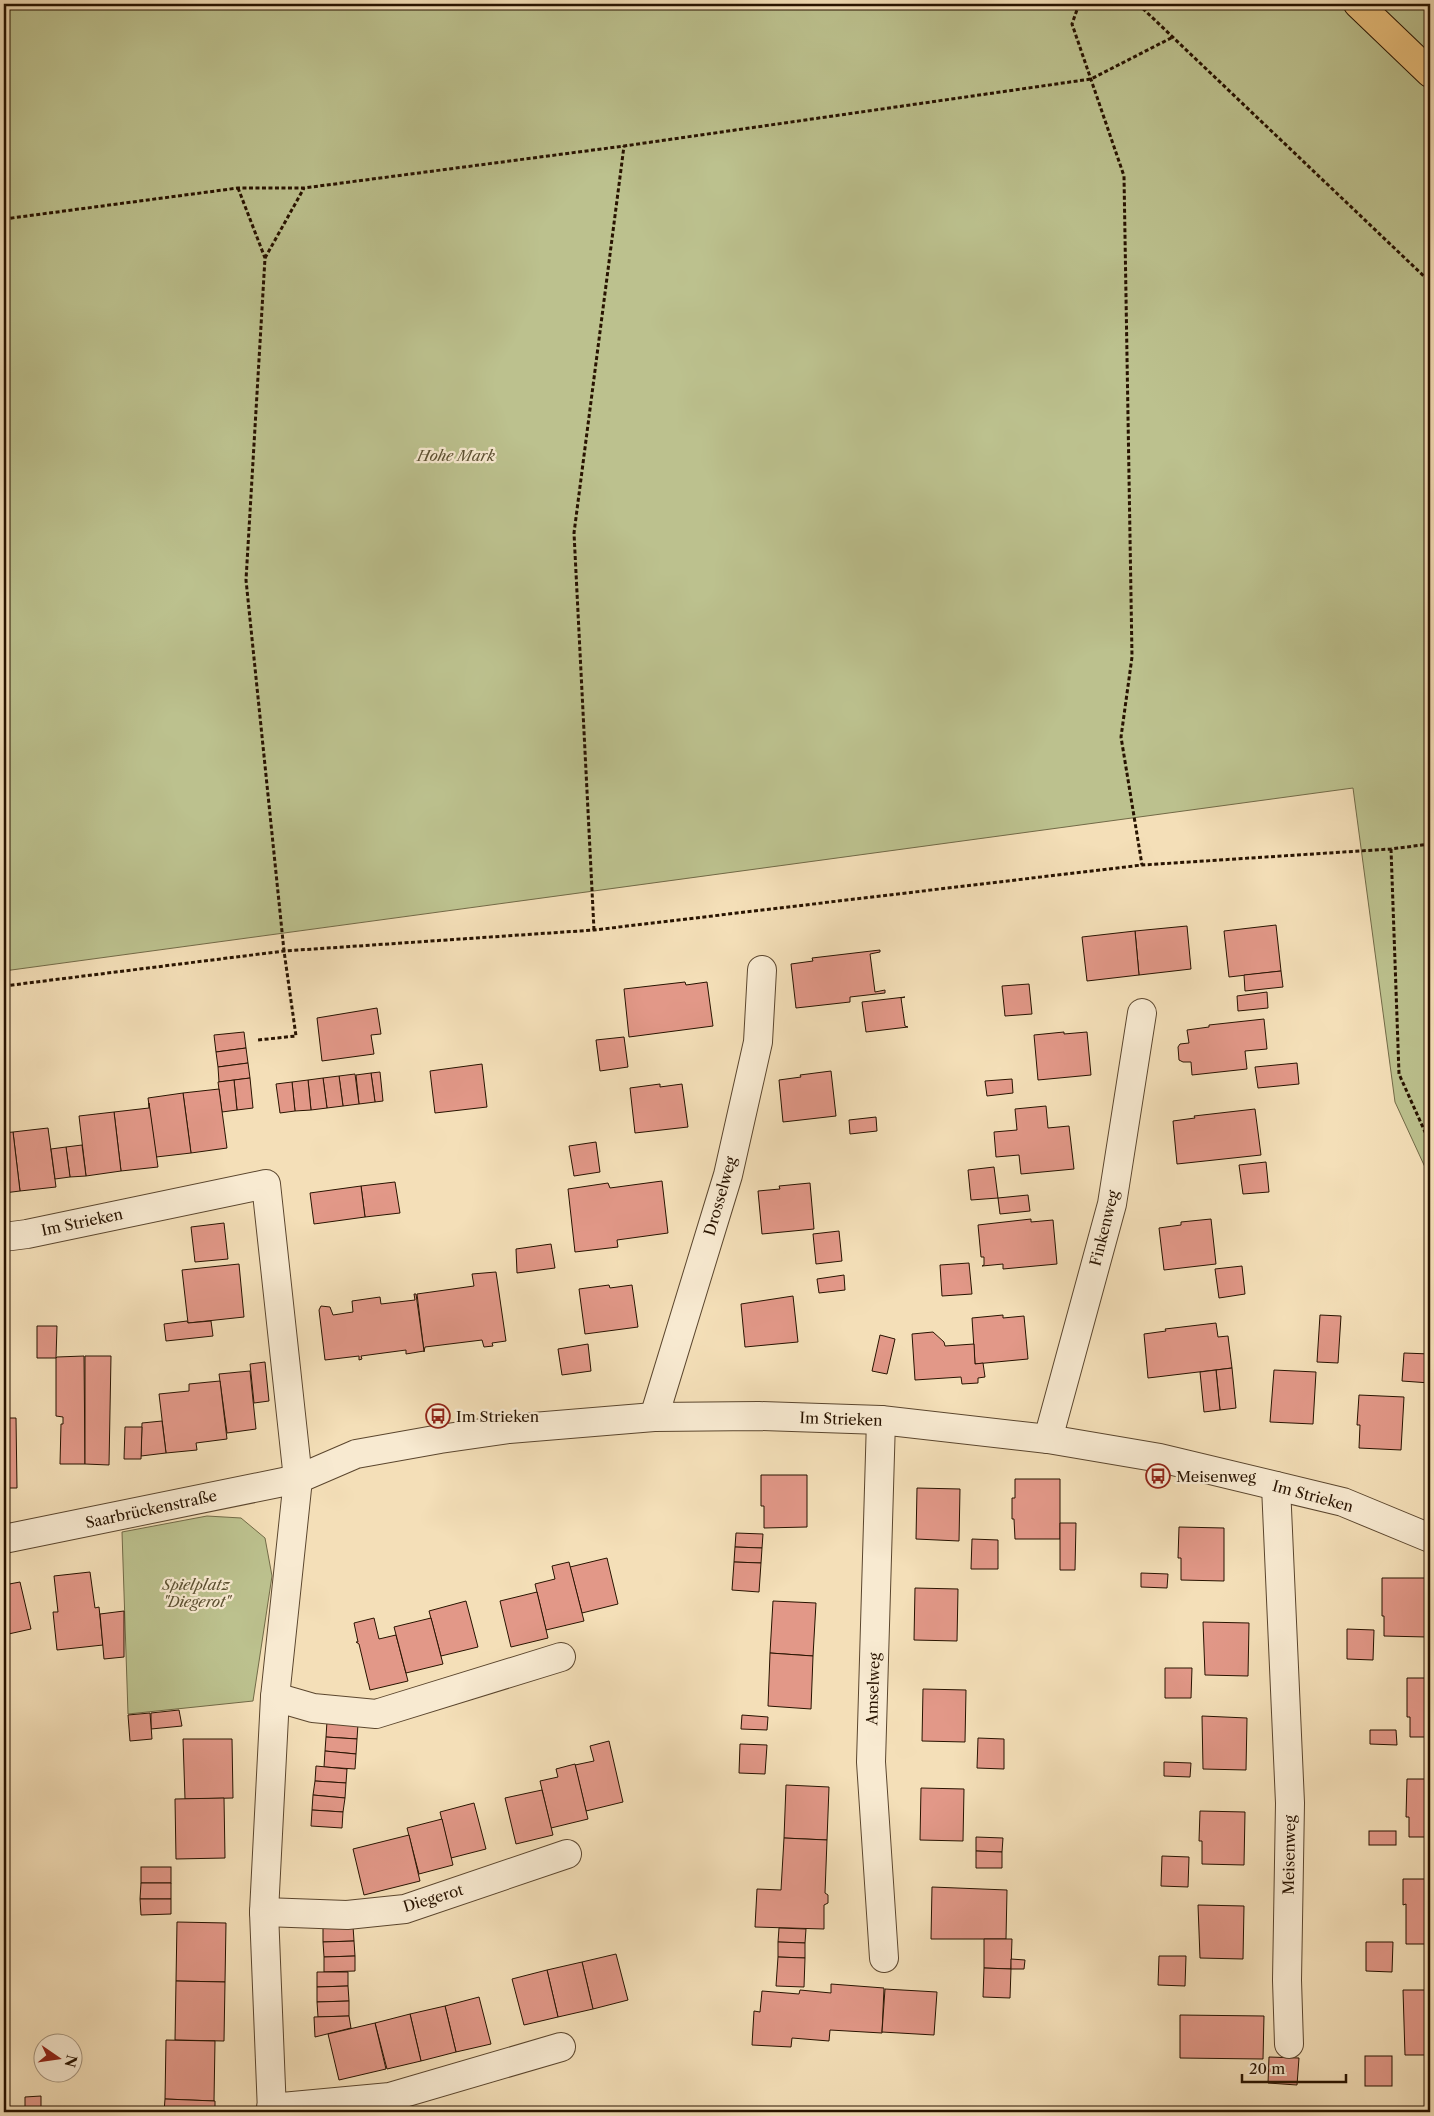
<svg xmlns="http://www.w3.org/2000/svg" width="1434" height="2116" viewBox="0 0 1434 2116" font-family="'Libre Caslon Text',serif">
<style>
.green{fill:#bcc18e;stroke:#726a47}
.building{fill:#e29888;stroke:#281300}
.lines{fill:none;stroke-linecap:round;stroke-linejoin:round}
.street-casing{stroke:#5b462e;stroke-width:30}
.highway-casing{stroke:#281300;stroke-width:30}
.path{stroke:#281300;stroke-width:3;stroke-dasharray:4 2.5;stroke-linecap:butt}
.street{stroke:#f8ead1;stroke-width:28}
.highway{stroke:#eac07c;stroke-width:28}
.labels{text-anchor:middle;dominant-baseline:central;stroke-width:4.5;stroke-linejoin:round;paint-order:stroke}
.park-label{font-size:15px;font-style:italic;fill:#5c5032;stroke:#f8ead1}
.street-label{font-size:15px;fill:#281300;stroke:#f8ead1}
.poi-label{font-size:15px;fill:#281300;stroke:#f8ead1;text-anchor:start}
</style>
<rect width="100%" height="100%" fill="#f4dfb8"/>
<filter id="stains"><feTurbulence type="fractalNoise" baseFrequency=".004" numOctaves="4"/><feColorMatrix values="0 0 0 0 .2 0 0 0 0 .09 0 0 0 0 .02 0 0 0 .5 -.17"/></filter>
<radialGradient id="worn" r=".72"><stop offset=".6" stop-color="#630" stop-opacity="0"/><stop offset="1" stop-color="#630" stop-opacity=".3"/></radialGradient>
<g class="green">
<polygon points="4,4 1430,4 1430,1178 1395,1102 1353,788 4,971"/>
<polygon points="207,1516 241,1518 265,1538 272,1576 253,1701 128,1714 122,1532"/>
</g>
<g class="building">
<polygon points="1276,925 1281,971 1229,977 1224,931"/>
<polygon points="1187,926 1191,969 1139,975 1135,931"/>
<polygon points="1135,931 1139,975 1087,981 1082,937"/>
<polygon points="880,950 880,952 870,954 875,992 885,990 885,993 850,997 850,1002 796,1008 791,964 813,961 812,958"/>
<polygon points="1281,971 1283,987 1245,991 1244,975"/>
<polygon points="685,982 686,985 707,982 713,1026 629,1037 624,989"/>
<polygon points="1029,984 1032,1014 1005,1016 1002,986"/>
<polygon points="1267,992 1268,1008 1238,1011 1237,996"/>
<polygon points="905,997 901,998 905,1026 908,1027 866,1032 862,1002"/>
<polygon points="377,1008 381,1034 371,1035 374,1054 322,1061 317,1018"/>
<polygon points="1264,1019 1267,1049 1245,1051 1247,1069 1192,1075 1191,1062 1183,1062 1179,1060 1178,1047 1180,1044 1189,1043 1187,1030 1209,1027 1209,1025"/>
<polygon points="244,1032 246,1048 216,1052 214,1035"/>
<polygon points="1064,1032 1064,1034 1087,1032 1091,1075 1038,1080 1034,1035"/>
<polygon points="624,1037 628,1067 600,1071 596,1040"/>
<polygon points="246,1048 248,1063 218,1067 216,1052"/>
<polygon points="248,1063 250,1078 219,1082 218,1067"/>
<polygon points="1297,1063 1299,1084 1258,1088 1255,1067"/>
<polygon points="482,1064 487,1107 435,1113 430,1071"/>
<polygon points="831,1071 836,1116 783,1122 779,1080 801,1077 800,1075"/>
<polygon points="380,1072 383,1101 375,1102 371,1073"/>
<polygon points="371,1073 375,1102 359,1104 356,1075"/>
<polygon points="355,1074 359,1104 343,1106 339,1076"/>
<polygon points="339,1076 343,1106 327,1108 323,1078"/>
<polygon points="250,1078 253,1108 237,1110 234,1080"/>
<polygon points="323,1078 327,1108 311,1110 308,1080"/>
<polygon points="1012,1079 1013,1093 987,1096 985,1081"/>
<polygon points="234,1080 237,1110 222,1112 218,1082"/>
<polygon points="308,1080 311,1110 295,1111 292,1082"/>
<polygon points="292,1082 295,1111 280,1113 276,1084"/>
<polygon points="660,1084 660,1087 682,1084 688,1127 635,1133 630,1088"/>
<polygon points="219,1089 227,1148 191,1153 183,1093"/>
<polygon points="183,1093 191,1153 156,1157 148,1098"/>
<polygon points="149,1103 158,1167 121,1171 114,1112 149,1108"/>
<polygon points="1046,1106 1048,1128 1069,1126 1074,1169 1021,1174 1019,1155 996,1157 994,1132 1017,1130 1015,1109"/>
<polygon points="1255,1109 1261,1155 1177,1164 1173,1121 1195,1118 1194,1116"/>
<polygon points="114,1112 121,1171 86,1176 79,1116"/>
<polygon points="876,1117 877,1131 850,1134 849,1120"/>
<polygon points="48,1128 56,1187 20,1191 13,1132"/>
<polygon points="13,1132 20,1191 4,1193 4,1133"/>
<polygon points="596,1142 600,1172 574,1176 569,1146"/>
<polygon points="82,1145 86,1176 70,1177 66,1147"/>
<polygon points="66,1147 70,1177 55,1179 51,1149"/>
<polygon points="1266,1162 1269,1192 1243,1194 1239,1165"/>
<polygon points="994,1167 998,1198 971,1200 968,1170"/>
<polygon points="662,1181 668,1233 617,1240 618,1247 575,1252 568,1189 608,1183 610,1188"/>
<polygon points="395,1182 400,1213 365,1217 361,1186"/>
<polygon points="810,1183 814,1229 762,1234 758,1191 780,1189 779,1186"/>
<polygon points="361,1186 365,1217 314,1224 310,1193"/>
<polygon points="1028,1195 1030,1211 1000,1214 998,1198"/>
<polygon points="1031,1219 1031,1222 1053,1220 1057,1264 1003,1269 1003,1264 982,1266 984,1265 984,1257 981,1257 978,1225"/>
<polygon points="1211,1219 1216,1264 1164,1270 1159,1228 1181,1225 1181,1222"/>
<polygon points="224,1223 228,1259 195,1262 191,1227"/>
<polygon points="839,1231 842,1261 816,1264 813,1234"/>
<polygon points="551,1244 555,1268 517,1273 516,1249"/>
<polygon points="969,1263 972,1294 942,1296 940,1265"/>
<polygon points="239,1264 244,1317 188,1323 182,1270"/>
<polygon points="1242,1266 1245,1294 1219,1298 1215,1269"/>
<polygon points="496,1272 506,1341 492,1343 493,1346 484,1347 482,1340 425,1347 424,1352 417,1294 474,1286 472,1274"/>
<polygon points="844,1275 845,1290 819,1293 817,1279"/>
<polygon points="609,1285 610,1288 632,1285 638,1327 585,1334 579,1289"/>
<polygon points="414,1294 416,1294 424,1351 406,1354 406,1350 361,1356 362,1359 359,1360 359,1356 325,1360 319,1310 321,1306 330,1307 333,1315 353,1312 352,1301 380,1297 381,1304 415,1300"/>
<polygon points="793,1296 798,1342 745,1347 741,1304"/>
<polygon points="1003,1315 1003,1318 1024,1316 1028,1359 975,1364 972,1318"/>
<polygon points="1320,1315 1341,1316 1338,1363 1317,1362"/>
<polygon points="187,1321 188,1323 211,1321 213,1336 166,1341 164,1324"/>
<polygon points="1216,1323 1218,1337 1228,1336 1232,1368 1148,1378 1144,1334 1166,1331 1165,1329"/>
<polygon points="37,1326 57,1326 56,1358 37,1358"/>
<polygon points="933,1332 944,1342 945,1346 974,1344 975,1364 983,1363 985,1377 978,1378 978,1383 962,1384 961,1377 915,1380 912,1334"/>
<polygon points="880,1335 895,1339 887,1374 872,1371"/>
<polygon points="588,1344 591,1371 562,1375 558,1349"/>
<polygon points="1404,1353 1430,1354 1430,1383 1402,1381"/>
<polygon points="84,1356 85,1464 60,1464 61,1424 63,1424 63,1417 56,1416 56,1358 57,1357"/>
<polygon points="85,1356 111,1356 109,1465 85,1464"/>
<polygon points="265,1362 269,1401 254,1403 250,1364"/>
<polygon points="1232,1368 1236,1408 1220,1410 1216,1370"/>
<polygon points="1216,1370 1220,1410 1204,1412 1200,1372"/>
<polygon points="1274,1370 1316,1372 1313,1424 1270,1422"/>
<polygon points="250,1371 256,1429 227,1433 219,1374"/>
<polygon points="220,1381 227,1439 196,1443 197,1450 166,1453 159,1394 189,1391 189,1384"/>
<polygon points="1359,1395 1404,1397 1401,1450 1359,1448 1360,1425 1357,1425"/>
<polygon points="4,1418 16,1418 17,1488 4,1488"/>
<polygon points="162,1421 166,1453 141,1456 142,1423"/>
<polygon points="125,1427 142,1427 141,1459 124,1459"/>
<polygon points="761,1475 807,1475 807,1527 764,1528 764,1506 761,1506"/>
<polygon points="1015,1479 1060,1479 1060,1539 1015,1539 1014,1519 1012,1519 1012,1498 1015,1498"/>
<polygon points="917,1488 960,1489 959,1541 916,1539"/>
<polygon points="1060,1523 1076,1523 1075,1570 1060,1570"/>
<polygon points="1179,1527 1224,1528 1224,1581 1181,1580 1181,1558 1178,1558"/>
<polygon points="736,1533 763,1534 762,1548 735,1547"/>
<polygon points="972,1539 998,1540 998,1569 971,1569"/>
<polygon points="735,1547 762,1548 761,1563 734,1562"/>
<polygon points="607,1558 618,1604 582,1613 570,1567"/>
<polygon points="569,1562 584,1621 546,1630 535,1584 555,1579 552,1566"/>
<polygon points="734,1562 761,1563 759,1592 732,1590"/>
<polygon points="90,1572 95,1608 99,1607 103,1645 57,1650 53,1612 58,1612 54,1576"/>
<polygon points="1141,1573 1168,1574 1167,1588 1141,1587"/>
<polygon points="1382,1578 1427,1578 1427,1637 1384,1636 1384,1616 1382,1616"/>
<polygon points="20,1582 31,1629 4,1635 4,1585"/>
<polygon points="915,1588 958,1589 957,1641 914,1640"/>
<polygon points="537,1592 548,1638 511,1647 500,1601"/>
<polygon points="466,1601 478,1647 441,1656 429,1611"/>
<polygon points="773,1601 816,1603 813,1656 770,1653"/>
<polygon points="124,1611 124,1657 104,1659 100,1614"/>
<polygon points="374,1618 379,1639 396,1635 408,1681 370,1690 359,1644 356,1642 358,1642 354,1623"/>
<polygon points="431,1618 443,1664 406,1673 394,1627"/>
<polygon points="1203,1622 1249,1623 1248,1676 1205,1675"/>
<polygon points="1347,1629 1374,1630 1373,1660 1347,1659"/>
<polygon points="770,1653 813,1656 811,1709 768,1706"/>
<polygon points="1165,1668 1192,1668 1191,1698 1165,1698"/>
<polygon points="1407,1678 1430,1678 1430,1737 1410,1737 1410,1717 1407,1717"/>
<polygon points="923,1689 966,1690 965,1742 922,1741"/>
<polygon points="179,1710 182,1726 151,1729 151,1713"/>
<polygon points="150,1713 152,1739 130,1741 128,1715"/>
<polygon points="742,1715 768,1717 767,1730 741,1729"/>
<polygon points="1202,1716 1247,1718 1246,1770 1203,1769"/>
<polygon points="327,1721 358,1724 357,1739 326,1737"/>
<polygon points="1370,1730 1396,1730 1397,1745 1370,1744"/>
<polygon points="326,1737 357,1739 356,1754 325,1751"/>
<polygon points="978,1738 1004,1739 1004,1769 977,1768"/>
<polygon points="183,1739 232,1739 233,1798 185,1799"/>
<polygon points="609,1741 623,1802 586,1811 575,1765 594,1761 590,1746"/>
<polygon points="740,1744 767,1745 765,1774 739,1773"/>
<polygon points="325,1751 356,1754 355,1769 324,1767"/>
<polygon points="1164,1762 1191,1763 1190,1777 1164,1776"/>
<polygon points="575,1764 588,1819 551,1828 540,1781 558,1777 556,1769"/>
<polygon points="316,1766 347,1769 346,1783 315,1781"/>
<polygon points="1407,1779 1430,1779 1430,1837 1409,1837 1409,1817 1406,1817"/>
<polygon points="315,1781 346,1783 345,1798 313,1795"/>
<polygon points="786,1785 829,1787 827,1840 784,1838"/>
<polygon points="921,1788 964,1789 963,1841 920,1840"/>
<polygon points="542,1790 553,1835 516,1844 505,1798"/>
<polygon points="313,1795 345,1798 343,1812 312,1810"/>
<polygon points="224,1798 225,1858 176,1859 175,1799"/>
<polygon points="474,1803 486,1849 451,1858 440,1812"/>
<polygon points="312,1810 343,1812 342,1828 311,1826"/>
<polygon points="1200,1811 1245,1812 1244,1865 1202,1864 1202,1841 1199,1841"/>
<polygon points="442,1819 453,1865 419,1874 407,1828"/>
<rect x="1369" y="1831" width="27" height="14"/>
<polygon points="409,1835 420,1881 364,1895 353,1849"/>
<polygon points="976,1837 1003,1838 1002,1852 976,1851"/>
<polygon points="784,1838 827,1840 825,1893 828,1895 828,1903 824,1905 824,1929 755,1927 757,1889 781,1890"/>
<polygon points="976,1851 1002,1852 1002,1868 976,1868"/>
<polygon points="1162,1856 1189,1857 1188,1887 1161,1886"/>
<rect x="141" y="1867" width="30" height="16"/>
<polygon points="1403,1879 1430,1879 1430,1944 1406,1944 1406,1904 1403,1905"/>
<polygon points="141,1883 171,1883 171,1899 140,1899"/>
<polygon points="932,1887 1007,1890 1006,1939 931,1939"/>
<polygon points="140,1899 171,1899 171,1914 141,1915"/>
<polygon points="1198,1905 1244,1906 1243,1959 1200,1958"/>
<polygon points="177,1922 226,1923 225,1982 176,1981"/>
<polygon points="353,1926 354,1941 323,1942 323,1927"/>
<polygon points="779,1928 806,1929 805,1943 778,1942"/>
<polygon points="984,1939 1012,1939 1011,1969 984,1968"/>
<polygon points="354,1941 355,1956 324,1957 323,1942"/>
<polygon points="778,1942 805,1943 805,1958 778,1957"/>
<polygon points="1366,1942 1393,1942 1392,1972 1366,1971"/>
<polygon points="616,1954 628,2000 593,2009 582,1962"/>
<polygon points="355,1956 355,1971 324,1972 324,1957"/>
<polygon points="1159,1956 1186,1956 1185,1986 1158,1985"/>
<polygon points="778,1957 805,1958 804,1987 776,1986"/>
<polygon points="1011,1959 1025,1960 1024,1969 1011,1969"/>
<polygon points="582,1962 593,2009 558,2017 547,1970"/>
<polygon points="984,1968 1011,1969 1010,1998 983,1997"/>
<polygon points="547,1970 558,2017 524,2025 512,1979"/>
<polygon points="317,1972 348,1972 348,1986 317,1987"/>
<polygon points="176,1981 225,1982 224,2041 175,2040"/>
<polygon points="831,1984 884,1988 882,2033 830,2030 829,2041 792,2038 791,2047 752,2045 754,2011 760,2012 762,1991 799,1994 800,1990 831,1993"/>
<polygon points="348,1986 349,2001 317,2002 317,1987"/>
<polygon points="885,1989 937,1992 934,2035 882,2032"/>
<polygon points="1403,1990 1430,1990 1430,2055 1405,2055"/>
<polygon points="479,1997 491,2044 456,2052 445,2006"/>
<polygon points="349,2001 349,2016 318,2017 317,2002"/>
<polygon points="445,2006 456,2052 421,2061 410,2014"/>
<polygon points="410,2014 421,2061 387,2069 375,2023"/>
<polygon points="1180,2015 1264,2016 1263,2059 1180,2058"/>
<polygon points="349,2016 351,2028 315,2037 314,2017"/>
<polygon points="375,2023 386,2069 339,2080 328,2034"/>
<polygon points="166,2040 215,2041 214,2101 165,2099"/>
<rect x="1365" y="2056" width="27" height="30"/>
<polygon points="1269,2057 1299,2058 1297,2085 1268,2083"/>
<polygon points="41,2096 41,2112 25,2112 25,2097"/>
<polygon points="165,2099 215,2101 215,2112 164,2112"/>
</g>
<g class="lines">
<g class="street-casing">
<g id="street">
<polyline points="4,1237 27,1234 266,1184 298,1479 275,1697 264,1912 272,2112"/>
<polyline points="654,1417 728,1175 758,1042 762,970"/>
<polyline points="881,1420 871,1762 884,1958"/>
<polyline points="1048,1439 1112,1204 1142,1013"/>
<polyline points="1276,1486 1290,1803 1287,1980 1289,2044"/>
<polyline points="4,1539 298,1479 356,1454 440,1439 509,1429 654,1417 759,1416 881,1420 1048,1439 1160,1458 1343,1502 1430,1538"/>
<polyline points="275,1697 313,1708 376,1714 561,1657"/>
<polyline points="264,1912 347,1915 405,1909 567,1854"/>
<polyline points="271,2108 390,2097 561,2047"/>
</g>
</g>
<g class="highway-casing">
<polyline id="highway" points="1358,4 1430,73"/>
</g>
<g class="path">
<polyline points="1079,4 1072,24 1124,176 1132,657 1121,737 1142,865"/>
<polyline points="1138,4 1430,282"/>
<polyline points="238,188 265,258 246,580 284,951 296,1036 258,1040"/>
<polyline points="4,219 238,188 304,188 624,146 1091,79 1173,37"/>
<polyline points="265,258 304,188"/>
<polyline points="1391,849 1399,1074 1430,1143"/>
<polyline points="594,930 574,533 624,146"/>
<polyline points="4,986 284,951 594,930 1142,865 1391,849 1430,844"/>
</g>
<use href="#street" class="street"/>
<use href="#highway" class="highway"/>
</g>
<defs>
<g id="bus-ring" transform="scale(1.25)"><circle r="9.5" fill="#f8ead1" stroke="#8f2418" stroke-width="1.5"/><path d="M-5-6H5V4H4V6H2V4H-2V6H-4V4H-5ZM-3.5-4V0h7V-4ZM-3.5 1.2v1.5H-2V1.2ZM2 1.2v1.5H3.5V1.2Z" fill="#8f2418"/></g>
</defs>
<g fill-rule="evenodd">
<use href="#bus-ring" x="438" y="1416"/>
<use href="#bus-ring" x="1158" y="1476"/>
</g>
<g class="labels">
<g class="park-label">
<text x="456" y="455">Hohe Mark</text>
<text x="196" y="1584">Spielplatz<tspan x="196" dy="17">"Diegerot"</tspan></text>
</g>
<g class="street-label">
<text transform="translate(720 1196) rotate(-74)">Drosselweg</text>
<text transform="translate(82 1222) rotate(-12)">Im Strieken</text>
<text transform="translate(1104 1228) rotate(-76)">Finkenweg</text>
<text transform="translate(841 1419) rotate(2)">Im Strieken</text>
<text transform="translate(1313 1496) rotate(15)">Im Strieken</text>
<text transform="translate(151 1509) rotate(-12)">Saarbrückenstraße</text>
<text transform="translate(873 1689) rotate(-88)">Amselweg</text>
<text transform="translate(1289 1855) rotate(-89)">Meisenweg</text>
<text transform="translate(433 1898) rotate(-17)">Diegerot</text>
</g>
<g class="poi-label">
<text x="456" y="1416">Im Strieken</text>
<text x="1176" y="1476">Meisenweg</text>
</g>
</g>
<rect width="1434" height="2116" fill="none" stroke="#f4dfb8" stroke-width="20"/>
<rect x="5" y="5" width="1424" height="2106" fill="none" stroke="#281300" stroke-width="2.5"/>
<rect x="10" y="10" width="1414" height="2096" fill="none" stroke="#281300"/>
<g transform="translate(58 2058) rotate(103)"><circle r="24" fill="#f8ead1" stroke="#a5947d"/>
<path d="M0-4L9 19L0 12L-9 19Z" fill="#8f2418"/>
<text y="-8" font-size="14" font-weight="bold" text-anchor="middle" fill="#281300">N</text>
</g>
<path d="M1242 2074v8h104v-8" fill="none" stroke="#281300" stroke-width="2.5"/>
<text x="1249" y="2074" font-size="15" fill="#281300" stroke="#f8ead1" stroke-width="4" paint-order="stroke">20 m</text>
<rect width="100%" height="100%" filter="url(#stains)"/>
<rect width="100%" height="100%" fill="url(#worn)"/>
</svg>
